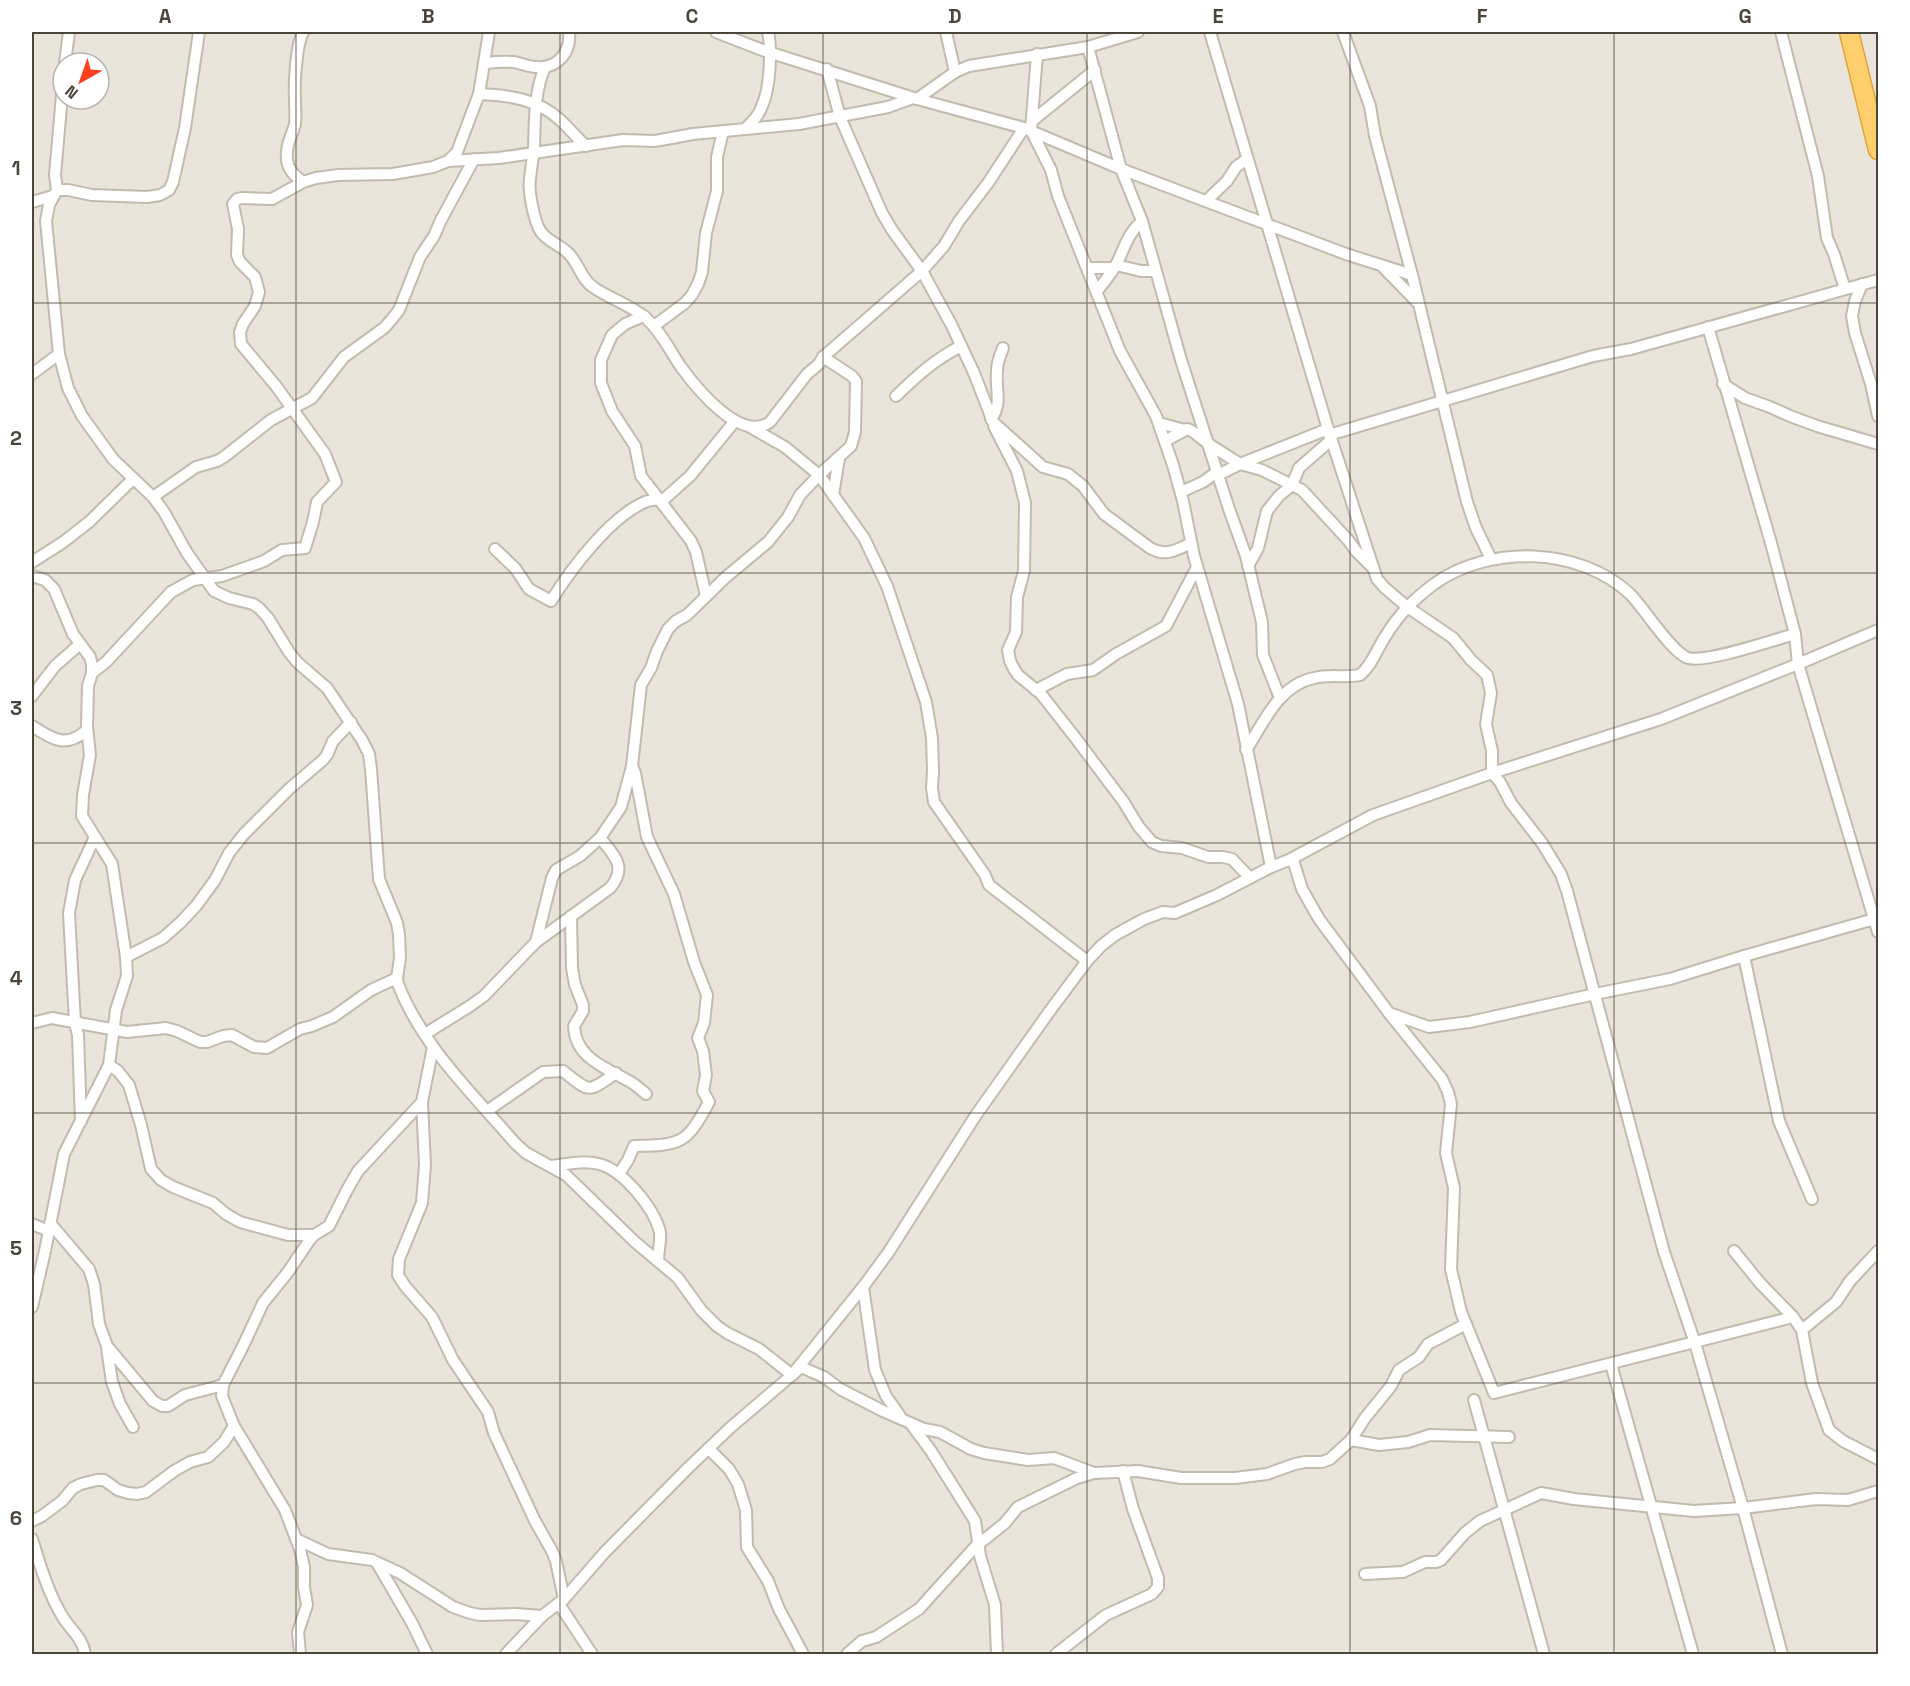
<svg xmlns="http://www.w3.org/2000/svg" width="1910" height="1686" viewBox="0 0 1910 1686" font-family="'Space Grotesk',sans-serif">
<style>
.residential{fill:#eae5da;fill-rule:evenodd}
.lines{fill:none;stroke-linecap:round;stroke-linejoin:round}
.street-casing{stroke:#c2bbae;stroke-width:14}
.highway-casing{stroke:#e0a43c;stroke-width:21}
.street{stroke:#fff;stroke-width:10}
.highway{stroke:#ffcf6e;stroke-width:18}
.grid{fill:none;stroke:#4b4439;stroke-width:1.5;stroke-opacity:0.55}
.neatline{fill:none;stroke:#4b4439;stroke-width:2}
.grid-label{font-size:20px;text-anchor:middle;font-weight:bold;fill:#4b4439}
</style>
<rect width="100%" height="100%" fill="#f6f3ec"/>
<path class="residential" d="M32 32H1878V1654H32ZM63 63H99V99H63Z"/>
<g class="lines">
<g class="street-casing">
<g id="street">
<polyline points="716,32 765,51 917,99 955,72 969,66 1088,47 1138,32"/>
<polyline points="946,32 955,72"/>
<polyline points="1210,32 1328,429 1377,579 1384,587 1406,606 1453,638 1471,660 1487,675 1491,693 1486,724 1492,751 1492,773 1500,782 1511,803 1542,843 1561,874 1567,891 1664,1252 1695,1343 1743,1508 1782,1654"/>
<polyline points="1343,32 1370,106 1375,136 1412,275 1467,502 1476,528 1491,559"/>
<polyline points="1781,32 1818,176 1827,238 1834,254 1845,289"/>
<polyline points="1088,47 1121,169 1142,221 1181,360 1229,509 1246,556 1262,622 1263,655 1280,698"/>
<polyline points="1037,54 1031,130 1051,170 1058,196 1120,351 1156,416 1173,465 1183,501 1194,556 1238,704 1271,867"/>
<polyline points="65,63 69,32"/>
<path d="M485 63C494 62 504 61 513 62 521 63 529 67 536 67 558 69 571 52 569 32"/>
<path d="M545 67C534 92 535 120 534 147 533 158 531 168 530 179 528 190 534 222 541 232 547 241 562 246 569 254 579 264 581 279 593 287 610 299 631 305 647 319 662 333 670 351 681 367 697 389 741 443 770 422L807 374 819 364 823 357 922 271 944 246 959 221 988 183 1024 128"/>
<path d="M827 69 840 117 882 213 892 230 922 271 952 326 974 373 993 422 1043 467 1068 474 1083 486 1104 514 1150 548C1165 557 1177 550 1191 543"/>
<path d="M63 84 55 175 57 190 49 205 46 221 59 354 68 388 82 416 113 459 153 497 164 512 187 553 214 591 229 598 253 604 259 608 268 618 289 652 297 662 327 688 362 740 369 754 371 769 379 879 397 923 399 934 400 958 397 978 398 984C422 1046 473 1094 515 1143L526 1153 566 1175 635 1242 678 1278 701 1310 717 1326 727 1333 759 1349 792 1375 801 1367 824 1377 840 1389 883 1411 924 1429 940 1432 971 1449 984 1453 1028 1460 1054 1458 1094 1473 1138 1471 1181 1478H1235L1267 1474 1295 1464 1305 1462H1322L1330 1459 1351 1440 1365 1418 1391 1386 1399 1370 1419 1357 1428 1344 1466 1324"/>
<path d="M479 94C508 95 537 99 559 119 568 127 576 137 586 146"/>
<polyline points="917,99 1024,128 1121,169 1208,202 1346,254 1412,275"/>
<polyline points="1032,121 1095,70"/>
<path d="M746 128C753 121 759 115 762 106 770 89 772 50 768 32"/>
<polyline points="448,161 499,158 623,140 655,141 693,134 799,124 888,107 913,98"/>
<path d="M303 182C295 176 288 170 287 160 285 146 292 136 295 124 296 116 295 108 295 101 294 84 296 46 303 32"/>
<polyline points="57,190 68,190 92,195 147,197 160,195 169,190 173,182 185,128 199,32"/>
<polyline points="1206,201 1227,181 1236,167 1247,159"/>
<polyline points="32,202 53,196"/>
<polyline points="1116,265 1141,271 1156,271"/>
<polyline points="1088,268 1114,268"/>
<polyline points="1384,268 1417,302"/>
<polyline points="1862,284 1855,301 1852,316 1855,333 1871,384 1878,416"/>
<path d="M1097 291C1104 282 1112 273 1117 263 1125 247 1128 233 1142 221"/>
<polyline points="644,316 625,324 612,335 601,360 601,383 612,411 635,446 641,476 691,541 696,552 706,596"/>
<polyline points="654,326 685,303 692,295 698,284 702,272 706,233 717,191 717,157 723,131"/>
<polyline points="1708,327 1771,543 1795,634 1798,664 1878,932"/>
<polyline points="32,374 59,354"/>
<polyline points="1723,384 1745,398 1770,407 1790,416 1817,426 1878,444"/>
<path d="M896 396C918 375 934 360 961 346"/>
<path d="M991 419C1003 404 995 388 997 371 997 364 1000 355 1003 348"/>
<polyline points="1159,423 1185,430"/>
<polyline points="994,426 1017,471 1025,503 1024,571 1017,597 1016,632 1008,650 1010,661 1014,669 1018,675 1041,694 1074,736 1123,801 1139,827 1152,842 1161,846 1182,848 1208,857 1223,857 1232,859 1250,878"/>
<polyline points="750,427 785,447 819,475 864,538 887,586 926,702 932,738 933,771 932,788 934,802 985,875 989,885 1087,961"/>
<polyline points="1329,435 1593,356 1631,349 1878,280"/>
<path d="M1165 441 1187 429C1194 430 1200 439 1207 442"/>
<polyline points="1207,443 1240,464 1262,470 1302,490 1348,540 1356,551 1373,568"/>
<polyline points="1218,475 1240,464 1328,429"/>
<polyline points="1181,492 1203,482 1217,472"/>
<polyline points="833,495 839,458"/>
<polyline points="153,497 196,467 217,461 224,457 271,420 312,398 344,357 384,328 392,319 399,310 420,257 434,236 441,220 474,159"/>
<polyline points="662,501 690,476 735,421"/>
<path d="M495 549 515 568 529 589 551 601C571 569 610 517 645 502 650 500 655 500 659 499"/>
<polyline points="32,562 62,543 89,522 133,479"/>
<polyline points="1248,566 1258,548 1267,511 1279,496 1292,485 1299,468 1331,440"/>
<polyline points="32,576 45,580 54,589 73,634 90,657 92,665 92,673 88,686 87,727 90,755 83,795 82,816 112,864 126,957 127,976 116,1010 109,1065 64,1154 45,1251 32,1307"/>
<polyline points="92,673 106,662 171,592 193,580 222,576 264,561 282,550 305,548 313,522 317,502 336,482 325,454 276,386 241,344 240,332 243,324 255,306 259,292 255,277 240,262 237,255 238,229 233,204 237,199 242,198 272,199 303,182 316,178 338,175 393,174 433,167 448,161 457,152 479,94 489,32"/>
<polyline points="1036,690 1067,674 1093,670 1116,654 1166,626 1197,567"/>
<polyline points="32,696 55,666 80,644"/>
<path d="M32 726C53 739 65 749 87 730"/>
<path d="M1246 750C1264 722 1279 685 1314 678 1329 674 1345 678 1360 675 1372 665 1377 649 1385 637 1399 614 1413 600 1434 584 1490 544 1580 547 1630 594 1644 608 1672 653 1688 658 1707 663 1773 640 1795 634"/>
<polyline points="1289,860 1293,860 1302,889 1319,919 1389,1013 1442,1079 1448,1092 1451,1104 1446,1153 1454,1188 1451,1269 1461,1312 1494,1393 1793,1317"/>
<path d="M571 916 572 968 575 985 583 1005V1011L574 1026C575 1057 604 1067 627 1080 634 1083 640 1089 646 1094"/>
<polyline points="536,942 552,878 556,870 580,856 600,838 621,807 632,766 641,685 651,668 657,651 668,629 676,621 687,615 726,577 768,542 788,517 800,495 819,475 851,446 855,432 856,381 852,376 823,357"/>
<polyline points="1744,956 1779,1121 1812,1199"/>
<polyline points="126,957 163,938 181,922 196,906 215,880 229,853 244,834 289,789 323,760 327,755 333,741 351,722"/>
<polyline points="1389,1013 1429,1027 1470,1022 1595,994 1670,979 1744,956 1878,918"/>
<polyline points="32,1023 52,1018 127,1032 166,1028 177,1031 200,1042 207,1042 223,1036 232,1035 254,1047 267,1048 300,1029 312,1026 333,1017 371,990 397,978"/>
<path d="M425 1034 470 1006 484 996 536 942 610 888C628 867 614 855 600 838"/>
<polyline points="109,1065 118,1071 129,1085 141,1125 151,1169 161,1180 173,1187 213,1203 226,1214 240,1222 288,1235 314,1235"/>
<polyline points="422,1102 425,1165 422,1203 399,1259 398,1275 405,1286 432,1317 453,1360 488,1412 494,1433 535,1521 552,1551 556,1561 564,1599"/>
<path d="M487 1111 543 1072 563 1071C591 1093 587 1093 616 1073"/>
<polyline points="81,1121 78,1035 75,1023 69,913 75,880 95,837"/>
<path d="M552 1166C567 1164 583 1160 599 1164 623 1170 654 1208 660 1232 661 1241 658 1252 658 1261"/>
<path d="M619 1174 628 1160 634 1146C681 1145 686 1145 709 1102L703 1091 706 1075 703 1051 698 1038 704 1023 707 995 694 962 674 894 647 837 635 773 632 766"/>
<polyline points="50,1223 89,1269 94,1284 99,1324 107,1346 153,1401 162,1406 168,1406 185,1395 223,1385"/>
<polyline points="32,1224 49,1231"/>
<polyline points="1734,1251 1760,1283 1793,1317 1802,1330 1812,1383 1829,1430 1843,1441 1878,1459"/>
<polyline points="863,1287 875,1370 886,1396 902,1419"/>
<polyline points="1802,1330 1836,1302 1850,1281 1878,1251"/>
<polyline points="107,1348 112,1382 120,1404 133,1427"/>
<polyline points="1611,1364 1693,1654"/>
<polyline points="1474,1400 1544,1654"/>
<polyline points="911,1424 931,1451 975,1521 980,1556 995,1605 997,1654"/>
<polyline points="1351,1440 1379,1445 1408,1442 1430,1435 1509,1437"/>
<polyline points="709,1449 729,1469 738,1484 746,1510 747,1547 768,1581 779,1609 803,1654"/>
<polyline points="32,1521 42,1516 62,1501 73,1488 81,1484 97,1480 104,1480 118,1490 128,1493 137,1494 146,1492 174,1471 190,1462 208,1457 224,1442 234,1426"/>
<path d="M32 1539C40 1565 49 1596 64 1619 72 1631 83 1639 85 1654"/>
<polyline points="296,1539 328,1554 372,1560 400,1573 453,1607 470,1613 480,1615 515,1614 542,1616"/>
<polyline points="377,1563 412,1623 427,1654"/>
<polyline points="1365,1574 1403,1572 1425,1562 1436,1562 1441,1560 1465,1533 1480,1521 1541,1493 1574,1499 1694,1511 1743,1508 1816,1499 1848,1500 1878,1491"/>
<polyline points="559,1604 592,1654"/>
<polyline points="300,1654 298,1632 307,1605 304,1587 304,1567 300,1549 285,1510 234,1426 222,1396 223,1385 243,1346 263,1303 288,1272 309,1241 314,1235 329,1226 347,1190 358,1171 422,1102 433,1047"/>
<polyline points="506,1654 542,1616 564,1599 605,1552 688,1468 731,1427 792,1375 863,1287 888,1253 976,1115 1049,1012 1087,961 1101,946 1115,935 1144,919 1163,912 1175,913 1217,895 1271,867 1289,860 1373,815 1492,773 1661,719 1798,664 1878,630"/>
<polyline points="847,1654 862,1641 876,1637 919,1609 975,1547 1005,1523 1018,1507 1077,1478 1094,1473"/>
<polyline points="1056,1654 1106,1615 1152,1594 1158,1587 1158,1578 1133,1509 1123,1471"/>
</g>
</g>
<g class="highway-casing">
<polyline id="highway" points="1849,32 1878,150"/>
</g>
<use href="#street" class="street"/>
<use href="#highway" class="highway"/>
</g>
<path class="grid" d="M296 32V1654M560 32V1654M823 32V1654M1087 32V1654M1350 32V1654M1614 32V1654M32 303H1878M32 573H1878M32 843H1878M32 1113H1878M32 1383H1878"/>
<rect width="1910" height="1686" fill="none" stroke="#ffffff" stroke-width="66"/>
<g transform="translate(81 81) rotate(220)"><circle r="28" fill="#ffffff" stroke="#b7b4b0" stroke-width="1.5"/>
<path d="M0-4.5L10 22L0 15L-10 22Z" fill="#fc3f1d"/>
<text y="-9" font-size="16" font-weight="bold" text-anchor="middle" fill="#4b4439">N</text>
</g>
<rect x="33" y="33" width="1844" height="1620" class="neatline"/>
<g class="grid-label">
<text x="165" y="23">A</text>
<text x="428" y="23">B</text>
<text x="692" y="23">C</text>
<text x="955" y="23">D</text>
<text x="1218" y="23">E</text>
<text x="1482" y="23">F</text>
<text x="1745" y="23">G</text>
<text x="16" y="175">1</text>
<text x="16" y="445">2</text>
<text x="16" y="715">3</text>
<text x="16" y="985">4</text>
<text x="16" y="1255">5</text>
<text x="16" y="1525">6</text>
</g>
</svg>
